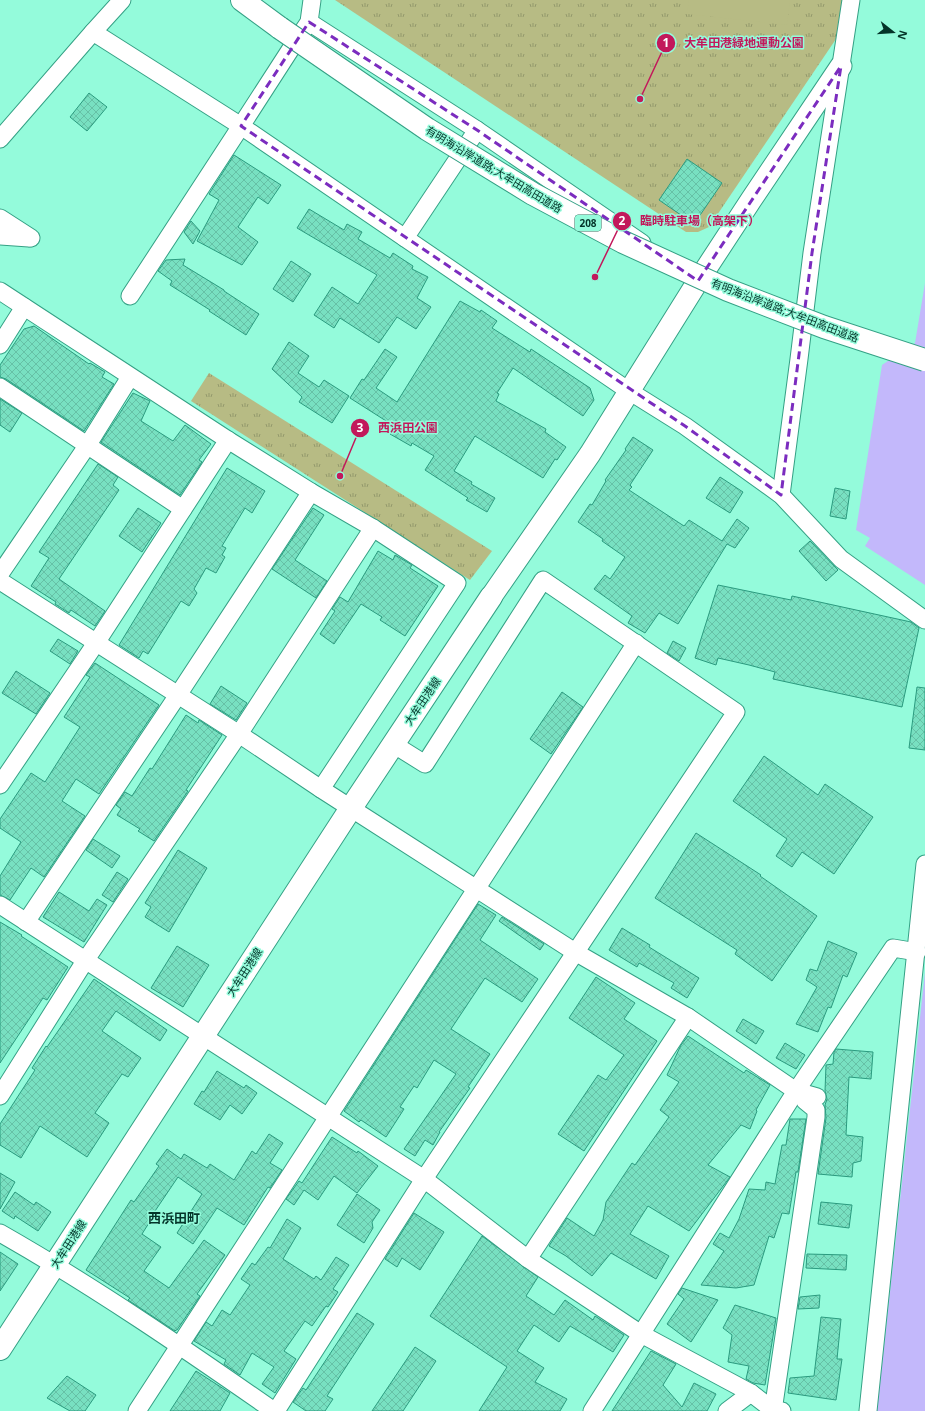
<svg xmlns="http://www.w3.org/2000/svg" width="925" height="1411" viewBox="0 0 925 1411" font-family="'Noto Sans','Noto Sans JP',sans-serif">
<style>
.park{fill:url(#park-tufts)}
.garden{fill:#b7bb84}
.water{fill:#c3b8fb}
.building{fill:url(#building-cross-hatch);stroke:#2b9b7f}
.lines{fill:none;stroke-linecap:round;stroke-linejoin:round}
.minor-casing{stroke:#34a185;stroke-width:19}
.tertiary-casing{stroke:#34a185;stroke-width:23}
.secondary-casing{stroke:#34a185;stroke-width:24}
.motorway-casing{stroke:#34a185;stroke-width:24}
.minor{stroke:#fff;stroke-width:17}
.tertiary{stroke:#fff;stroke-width:21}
.secondary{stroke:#fff;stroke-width:22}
.motorway{stroke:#fff;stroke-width:22}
.motorway-bridge-casing{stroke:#34a185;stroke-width:24;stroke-linecap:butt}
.motorway-bridge{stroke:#fff;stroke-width:22}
.marked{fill:none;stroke:#7b2cbf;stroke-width:3;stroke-dasharray:8 5;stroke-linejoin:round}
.labels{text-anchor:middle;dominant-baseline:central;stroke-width:3;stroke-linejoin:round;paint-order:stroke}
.shield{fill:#94fbdb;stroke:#2f705e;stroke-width:1}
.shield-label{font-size:10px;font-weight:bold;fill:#043429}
.street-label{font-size:11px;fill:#043429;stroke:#94fbdb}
.quarter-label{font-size:13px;font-weight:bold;fill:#043429;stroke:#94fbdb}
.leader{fill:none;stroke:#c2185b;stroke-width:1.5}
.callout-dot{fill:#c2185b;stroke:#94fbdb;stroke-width:1.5}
.mark-label{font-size:12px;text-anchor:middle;font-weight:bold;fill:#fff}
.callout-label{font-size:12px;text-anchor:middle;font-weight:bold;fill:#c2185b;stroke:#94fbdb;stroke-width:3;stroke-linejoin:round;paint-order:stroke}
</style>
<defs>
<pattern id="park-tufts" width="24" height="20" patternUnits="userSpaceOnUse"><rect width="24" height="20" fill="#b7bb84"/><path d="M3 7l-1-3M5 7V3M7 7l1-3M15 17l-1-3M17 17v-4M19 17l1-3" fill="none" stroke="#93996c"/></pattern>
<pattern id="building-cross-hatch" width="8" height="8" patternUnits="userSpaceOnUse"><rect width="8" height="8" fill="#78e0c1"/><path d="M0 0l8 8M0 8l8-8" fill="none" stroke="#66c1a6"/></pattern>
</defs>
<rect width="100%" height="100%" fill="#94fbdb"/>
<g class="park">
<polygon points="335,0 842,0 836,39 709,227 698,232 686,232"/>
<polygon points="209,373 492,551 470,580 191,401"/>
</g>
<polygon class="garden" points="689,0 790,0 787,25 687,14"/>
<g class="water">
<polygon points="925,283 925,585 865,546 870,538 856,530 882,365 915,343"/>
<polygon points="925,972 925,1411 877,1411"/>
</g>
<g class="building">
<polygon points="89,93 107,107 87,131 70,117"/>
<polygon points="234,155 281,185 268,204 258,197 238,227 258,242 242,265 197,241 219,200 209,194"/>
<polygon points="687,159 722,183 694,224 659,200"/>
<polygon points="309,209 344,230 347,224 362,232 358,239 390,258 393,253 413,266 412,269 428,277 417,298 431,307 416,329 397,317 379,343 340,318 334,328 314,315 332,287 358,304 377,275 297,228"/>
<polygon points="191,221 200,231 193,244 184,232"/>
<polygon points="185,259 183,265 224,290 224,291 259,314 246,335 209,311 210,310 170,285 172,281 158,271 166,260"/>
<polygon points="291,261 311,274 293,302 273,289"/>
<polygon points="460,301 480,312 481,310 497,321 492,328 530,352 531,349 590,388 594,400 583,416 513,368 497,393 499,394 496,401 546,429 545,432 566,447 557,460 555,459 543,478 475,436 454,471 472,482 471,484 495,498 487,512 466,500 468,498 425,470 434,456 412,443 411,446 390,434 394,426 350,398 362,379 364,380 385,349 397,357 376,388 397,402"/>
<polygon points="34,326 89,364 90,363 105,372 102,377 114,384 84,431 6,379 0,377 0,365 24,329"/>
<polygon points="289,342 309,356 298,373 319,387 324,380 349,396 332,423 299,402 302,397 272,369"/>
<polygon points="133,393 150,401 141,421 173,441 185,425 211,444 199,460 202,462 180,495 101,442"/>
<polygon points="0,399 22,413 10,432 0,425"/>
<polygon points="633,437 653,450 630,485 632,487 629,490 684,526 689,520 722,541 737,519 749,528 735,548 727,544 678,624 659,613 645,633 628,623 632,616 594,589 605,575 610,579 625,557 602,541 603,539 578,522 590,504 592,505 606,481 605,480 626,450 625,449"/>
<polygon points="98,464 118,477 113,485 119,490 59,579 105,611 95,626 71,610 69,613 55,604 56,602 31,586 49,558 39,552"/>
<polygon points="227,468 265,491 252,513 245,508 222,546 226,548 222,555 225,557 216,573 206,568 194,589 197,593 189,606 181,601 148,654 143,651 139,658 119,645"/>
<polygon points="720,477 743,492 730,513 706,498"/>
<polygon points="835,488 850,491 846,519 830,516"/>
<polygon points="138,508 161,523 142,552 119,536"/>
<polygon points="313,508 324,515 295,560 327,581 316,598 272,569"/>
<polygon points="810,541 838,570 826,581 799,551"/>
<polygon points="378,551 393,560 395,555 412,565 410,568 438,586 405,636 380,620 382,617 361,604 334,644 320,634 335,611 332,609 340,597 348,602"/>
<polygon points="718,585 791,600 792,596 911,622 919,628 902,707 773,679 775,672 749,665 718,658 716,665 695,658"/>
<polygon points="58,639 78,651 70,664 50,651"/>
<polygon points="673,641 686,648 679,661 667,653"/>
<polygon points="95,663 159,705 99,794 76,779 62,801 85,816 44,877 31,868 10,900 0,895 0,876 21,842 0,828 0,819 31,773 45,782 80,727 64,717 90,677 86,675"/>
<polygon points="16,671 50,693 36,714 2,693"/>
<polygon points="221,686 247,703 236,720 210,704"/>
<polygon points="917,687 925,688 925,750 909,748"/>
<polygon points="562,692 583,707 551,754 530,739"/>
<polygon points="186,715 198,723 199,720 222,735 186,790 188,791 154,841 138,831 140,829 117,815 121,809 116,805 125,792 132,796 150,768 152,769"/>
<polygon points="764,756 818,795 825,784 873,817 834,874 802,852 792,867 776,856 787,839 733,801"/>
<polygon points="696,833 761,875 760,876 817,916 772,981 735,954 737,950 655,898"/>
<polygon points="93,839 120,856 112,868 86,850"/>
<polygon points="178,850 207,868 169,932 145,917 151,907 145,903"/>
<polygon points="117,872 128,879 113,902 102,895"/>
<polygon points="59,892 89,911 97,899 107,905 84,942 43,917"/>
<polygon points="478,904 496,915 480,940 538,979 522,1002 485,978 451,1029 490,1054 468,1087 470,1088 439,1132 440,1132 433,1145 425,1140 415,1156 404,1149 456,1074 434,1060 417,1088 414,1086 400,1107 404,1109 386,1137 361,1120 359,1122 344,1111"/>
<polygon points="502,917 544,944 540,950 499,921"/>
<polygon points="0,922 22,935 21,936 68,967 47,1000 43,998 0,1063"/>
<polygon points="622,928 650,945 649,947 699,978 687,998 671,988 674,983 639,963 637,967 609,950"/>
<polygon points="828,941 857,953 847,977 843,975 831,1008 828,1007 818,1032 796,1024 817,987 806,980 810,969 817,971"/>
<polygon points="177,946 209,965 183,1007 151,988"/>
<polygon points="596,977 635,1003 624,1019 657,1041 584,1151 558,1134 598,1075 606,1080 624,1055 569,1018"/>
<polygon points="94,979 167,1030 160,1041 116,1011 102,1031 141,1058 128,1077 122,1074 95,1113 109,1123 87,1157 40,1126 21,1158 0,1145 0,1124 35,1070 32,1068 46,1046 47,1047"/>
<polygon points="743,1019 764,1031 756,1044 736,1031"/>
<polygon points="688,1036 744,1073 746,1070 770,1085 756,1110 757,1111 750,1129 741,1125 708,1165 730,1177 689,1231 648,1206 630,1234 669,1256 656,1279 611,1253 592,1276 566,1256 549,1246 567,1218 594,1236 603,1220 606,1202 632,1163 635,1165 669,1117 660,1110 679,1082 667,1075 681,1045"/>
<polygon points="785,1043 805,1055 796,1069 776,1058"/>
<polygon points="836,1049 873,1052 871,1079 849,1077 846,1135 863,1137 861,1161 853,1163 852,1177 818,1174 826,1118 825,1105 827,1099 825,1091 826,1065 833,1064 834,1052"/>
<polygon points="217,1071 244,1088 246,1085 257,1093 242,1114 230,1105 220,1120 194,1104 202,1091 204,1092"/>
<polygon points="790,1119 806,1119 798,1172 796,1172 789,1214 782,1213 774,1238 769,1236 754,1285 736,1288 701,1285 724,1251 713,1244 720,1233 729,1238 739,1219 749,1189 765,1190 766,1182 775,1184 782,1145 786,1145"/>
<polygon points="269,1134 283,1143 270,1163 282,1170 270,1188 268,1187 244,1225 217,1208 193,1244 177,1233 202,1194 178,1177 153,1214 154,1215 142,1234 161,1247 144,1271 169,1288 204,1240 225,1255 197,1294 200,1296 177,1330 176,1330 175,1331 128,1300 130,1298 86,1270 131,1200 134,1202 159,1166 156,1164 167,1149 181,1159 184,1154 207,1168 210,1164 234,1180 252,1151 256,1154"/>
<polygon points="332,1137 357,1153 358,1151 378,1166 357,1193 334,1176 318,1200 304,1190 294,1205 286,1199 299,1181 302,1183"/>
<polygon points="0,1173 15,1182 0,1209"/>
<polygon points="15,1192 34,1205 36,1202 51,1212 38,1231 15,1216 14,1219 2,1211"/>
<polygon points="357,1194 380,1210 372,1222 373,1228 364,1243 337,1225"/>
<polygon points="821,1202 852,1205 849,1228 818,1224"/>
<polygon points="414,1213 444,1232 420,1270 402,1258 397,1267 385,1259"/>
<polygon points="287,1219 301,1228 283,1259 314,1279 316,1276 321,1280 336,1257 349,1265 333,1289 338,1292 328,1307 326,1306 312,1326 305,1321 284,1351 296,1359 275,1393 262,1384 274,1367 252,1353 240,1375 224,1364 226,1360 194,1341 206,1322 212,1326 222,1310 230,1315 250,1285 241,1279 252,1263 255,1265 268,1247 270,1248"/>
<polygon points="482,1236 538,1277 526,1296 554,1315 565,1300 593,1320 595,1316 624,1335 613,1352 570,1326 559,1342 534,1325 517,1351 544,1368 535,1382 567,1399 560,1411 479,1411 507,1367 430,1316"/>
<polygon points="0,1252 18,1264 0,1291"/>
<polygon points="807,1254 847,1255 846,1270 806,1268"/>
<polygon points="682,1288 718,1300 691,1342 667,1324 684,1299 678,1294"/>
<polygon points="820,1295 819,1308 798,1309 800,1297"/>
<polygon points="735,1305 776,1318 765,1385 753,1383 746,1379 749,1366 728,1362 732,1335 723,1328"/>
<polygon points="357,1313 374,1324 327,1396 333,1399 325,1411 306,1411 293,1402 303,1388 306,1390"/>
<polygon points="821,1317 841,1319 837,1359 842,1359 836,1400 788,1393 790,1378 814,1376"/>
<polygon points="415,1347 436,1361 403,1411 372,1411"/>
<polygon points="651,1351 676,1364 663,1385 682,1407 694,1383 716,1394 707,1411 612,1411"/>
<polygon points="196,1371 230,1393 220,1411 170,1411"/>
<polygon points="67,1376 96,1395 85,1411 70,1411 47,1398"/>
</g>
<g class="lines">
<g class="minor-casing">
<g id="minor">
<polyline points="309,22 477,130 642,243"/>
<polyline points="93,32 241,126 629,391 685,426 781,495 841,559 925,620"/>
<polyline points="0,139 93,32 122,0"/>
<polyline points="0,218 31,238"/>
<polyline points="0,236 29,238"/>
<polyline points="405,238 477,130"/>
<polyline points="0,291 228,440 311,492 373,528 457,583 321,789"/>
<polyline points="130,296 241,126 292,47 309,22 312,0"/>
<polyline points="0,345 24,307"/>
<polyline points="0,387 183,509"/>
<polyline points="781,495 799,359 812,253 851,0"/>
<polyline points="0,574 87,446 130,377"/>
<polyline points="0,581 239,734 321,789 575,952 688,1017 796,1091 817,1097 805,1101 816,1110 816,1117 773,1411"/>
<polyline points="0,785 96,643 228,440"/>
<polyline points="0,905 424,1179 528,1259 641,1334 751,1393 773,1410 782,1411"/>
<polyline points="26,922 178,695 311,492"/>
<polyline points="0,1096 85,961 239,734 373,528"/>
<path d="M0 1233C95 1287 185 1349 274 1411"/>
<polyline points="528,1259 688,1017"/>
<polyline points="137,1411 636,643"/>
<polyline points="276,1411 424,1179 736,712 543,580 425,764 393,744"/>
<polyline points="592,1411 796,1091 893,948 917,952"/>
<polyline points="727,1411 751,1393"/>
<polyline points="868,1411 925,864"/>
</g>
</g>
<g class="tertiary-casing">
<polyline id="tertiary" points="491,597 590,454 698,281 751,200 841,66"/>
</g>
<g class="secondary-casing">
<polyline id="secondary" points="0,1349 351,808 491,597"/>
</g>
<g class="motorway-casing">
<polyline id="motorway" points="242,0 280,28"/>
</g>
<use href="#minor" class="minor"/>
<use href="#tertiary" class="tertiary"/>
<use href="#secondary" class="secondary"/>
<use href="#motorway" class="motorway"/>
<g class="motorway-bridge-casing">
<polyline id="motorway-bridge" points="280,28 427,129 533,194 623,242 728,290 824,327 925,360"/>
</g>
<use href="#motorway-bridge" class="motorway-bridge"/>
</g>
<path class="marked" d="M309 22 477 130 698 281 841 66 812 253 781 495 685 426 241 126Z"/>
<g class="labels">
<rect class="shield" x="575" y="215" width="26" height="16" rx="3"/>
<g class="shield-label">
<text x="588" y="223">208</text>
</g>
<g class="street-label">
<text transform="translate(494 169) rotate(31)">有明海沿岸道路;大牟田高田道路</text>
<text transform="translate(785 310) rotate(21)">有明海沿岸道路;大牟田高田道路</text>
<text transform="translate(422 701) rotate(-56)">大牟田港線</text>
<text transform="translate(244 972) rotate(-57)">大牟田港線</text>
<text transform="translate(68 1244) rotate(-57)">大牟田港線</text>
</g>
<g class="quarter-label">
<text x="174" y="1218">西浜田町</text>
</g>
</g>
<path class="leader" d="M640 99L666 43M595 277L622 221M340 476L360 428"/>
<g class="callout-dot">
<circle cx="640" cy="99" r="4"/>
<circle cx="595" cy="277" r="4"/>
<circle cx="340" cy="476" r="4"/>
<circle cx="666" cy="43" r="10"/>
<circle cx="622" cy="221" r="10"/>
<circle cx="360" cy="428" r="10"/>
</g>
<g class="mark-label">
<text x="666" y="47">1</text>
<text x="622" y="225">2</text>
<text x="360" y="432">3</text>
</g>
<g class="callout-label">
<text x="744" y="47">大牟田港緑地運動公園</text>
<text x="700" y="225">臨時駐車場（高架下）</text>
<text x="408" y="432">西浜田公園</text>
</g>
<g transform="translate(893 32) rotate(107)" stroke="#94fbdb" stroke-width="3" paint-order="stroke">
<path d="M0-3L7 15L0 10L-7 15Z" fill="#043429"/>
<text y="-6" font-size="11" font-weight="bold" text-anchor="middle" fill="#043429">N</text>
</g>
</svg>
